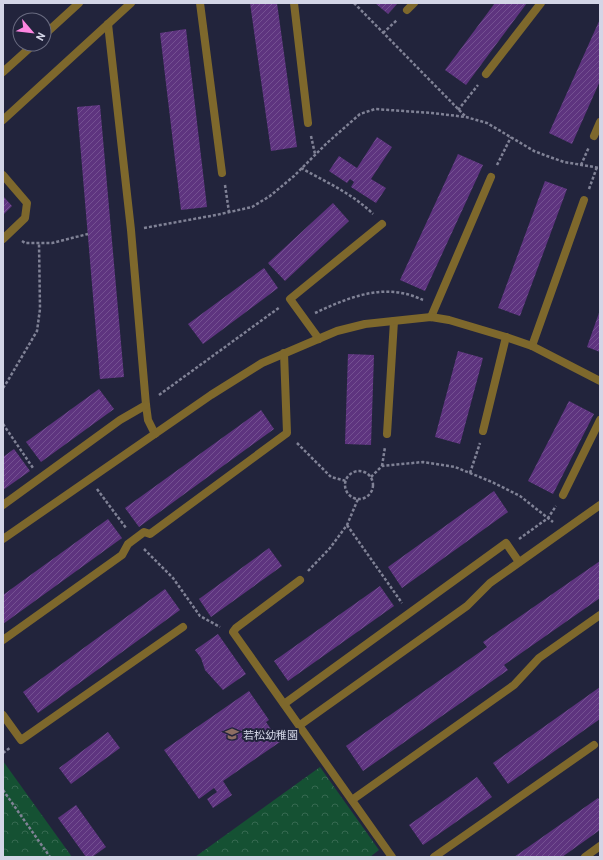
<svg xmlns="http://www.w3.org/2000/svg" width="603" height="860" viewBox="0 0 603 860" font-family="Barlow,'Noto Sans JP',sans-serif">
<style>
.park{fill:url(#park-crowns)}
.building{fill:url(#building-hatch)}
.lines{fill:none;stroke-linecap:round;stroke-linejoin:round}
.path{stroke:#808296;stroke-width:2.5;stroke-dasharray:3 2;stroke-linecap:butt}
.service{stroke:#7e682c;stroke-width:8}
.pedestrian{stroke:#7e682c;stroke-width:8}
.labels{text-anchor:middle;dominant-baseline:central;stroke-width:4;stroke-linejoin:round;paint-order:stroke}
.poi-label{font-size:11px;fill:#d3d5e6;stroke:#22243c;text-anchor:start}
</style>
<defs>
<pattern id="park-crowns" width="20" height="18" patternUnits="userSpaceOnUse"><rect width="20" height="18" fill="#155133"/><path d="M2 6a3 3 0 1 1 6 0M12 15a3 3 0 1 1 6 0" fill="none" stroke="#366951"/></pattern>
<pattern id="building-hatch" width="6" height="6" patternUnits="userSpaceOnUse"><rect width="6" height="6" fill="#5e347f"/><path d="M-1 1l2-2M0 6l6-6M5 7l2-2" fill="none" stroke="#745091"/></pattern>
</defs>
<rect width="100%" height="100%" fill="#22243c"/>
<g class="park">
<polygon points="3,761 72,857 3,857"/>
<polygon points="320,767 379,850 370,857 195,857"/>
</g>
<g class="building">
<polygon points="250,3 277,3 297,147 271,151"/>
<polygon points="375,3 398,3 388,14"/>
<polygon points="495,3 527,3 466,85 445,70"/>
<polygon points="600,19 600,81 572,144 549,133"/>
<polygon points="186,29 207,207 181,210 160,33"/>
<polygon points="100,105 124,377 100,379 77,107"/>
<polygon points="377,137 392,147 371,179 386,188 376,203 351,187 354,182 350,179 347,183 329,171 339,156 357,168"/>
<polygon points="458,154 483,165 425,291 400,280"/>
<polygon points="545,181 567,189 520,316 498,308"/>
<polygon points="3,196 12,206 3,215"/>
<polygon points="333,203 349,221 285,281 268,263"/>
<polygon points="264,268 278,288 203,344 188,324"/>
<polygon points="600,310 600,352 587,347"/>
<polygon points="458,351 483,358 460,444 435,437"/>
<polygon points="348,354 374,355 371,445 345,444"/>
<polygon points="99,389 114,409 41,462 26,442"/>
<polygon points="569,401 594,414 553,494 528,481"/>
<polygon points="261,410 274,429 139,527 125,508"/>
<polygon points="14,449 30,471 3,490 3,457"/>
<polygon points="494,491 508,512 402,588 388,567"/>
<polygon points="108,519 122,538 3,624 3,595"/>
<polygon points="269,548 282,566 211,617 199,599"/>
<polygon points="600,561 600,598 504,665 508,670 363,771 346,746 487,647 483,642"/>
<polygon points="380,586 394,606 288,681 274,661"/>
<polygon points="165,589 180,610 38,713 23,692"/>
<polygon points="218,634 246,674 223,690 205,670 201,658 195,650"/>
<polygon points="600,687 600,719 508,784 493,763"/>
<polygon points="249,691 269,720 266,722 280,742 223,781 232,795 213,808 207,799 217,792 214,788 199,799 164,750"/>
<polygon points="108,732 120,748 71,784 59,768"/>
<polygon points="477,777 492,797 423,845 409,825"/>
<polygon points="598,798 600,800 600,830 562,857 514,857"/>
<polygon points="76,805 106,847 92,857 86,857 58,818"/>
</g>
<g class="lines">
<g class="path">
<polyline points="354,3 466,117"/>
<polyline points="383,33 397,20"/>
<polyline points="458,110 478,85"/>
<polyline points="311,136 315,154"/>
<polyline points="497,165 511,137"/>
<polyline points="581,165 589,147"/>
<path d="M301 168C326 182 353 194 373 214"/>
<polyline points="225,185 229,212"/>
<polyline points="589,189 597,167"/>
<polyline points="144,228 216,215 252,207 270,196 294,176 327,143 360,114 375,109 432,113 466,117 487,123 534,151 547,156 564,162 600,168"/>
<polyline points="22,241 25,243 52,243 88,234"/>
<path d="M315 313C343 300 375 286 406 294 412 295 418 298 423 300"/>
<polyline points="3,388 7,382 37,331 40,309 39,243"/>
<polyline points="159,395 280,307"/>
<polyline points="3,424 33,468"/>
<polyline points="297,443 331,477 346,481"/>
<polyline points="382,466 385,447"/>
<circle cx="359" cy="485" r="14"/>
<polyline points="470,473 480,443"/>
<polyline points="371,477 382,466 423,462 455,467 492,482 520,496 553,522"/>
<polyline points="97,489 126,528"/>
<polyline points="347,525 402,603"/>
<polyline points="519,539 548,518 556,506"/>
<polyline points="144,549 173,578 200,616 220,627"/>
<polyline points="308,571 330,548 347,525 358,499"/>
<polyline points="3,753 11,747"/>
<polyline points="3,790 50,857"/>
</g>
<g class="service">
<polyline points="200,3 222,173"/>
<polyline points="294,3 308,123"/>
<polyline points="407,10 414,3"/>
<polyline points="108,24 131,230 146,405 148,420 155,434"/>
<polyline points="486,74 541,3"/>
<polyline points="3,120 131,3"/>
<polyline points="594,136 600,122"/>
<polyline points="3,175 27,203 25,218 3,239"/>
<polyline points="431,317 491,177"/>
<polyline points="319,339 290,299 382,224"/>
<polyline points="532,346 584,200"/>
<polyline points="483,431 506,337"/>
<polyline points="387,434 394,321"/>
<polyline points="563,495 600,420"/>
<polyline points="3,505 120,420 146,405"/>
<polyline points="3,539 211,395 262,363 337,331 365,324 431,317 449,320 506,337 532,346 600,381"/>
<polyline points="300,580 236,628 233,632 392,857"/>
<polyline points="3,640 122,555 128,544 144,532 150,534 287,433 284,353"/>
<polyline points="3,715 21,740 183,627"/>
<polyline points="300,725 467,606 490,583 600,505"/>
<polyline points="352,800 514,685 539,658 600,615"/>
<polyline points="434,857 594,745"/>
<polyline points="585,857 600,846"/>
</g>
<g class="pedestrian">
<polyline points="44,35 79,3"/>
<polyline points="3,72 34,44"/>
<polyline points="284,704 506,543 519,562"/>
</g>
</g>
<defs>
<g id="school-bare" transform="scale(1.08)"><path d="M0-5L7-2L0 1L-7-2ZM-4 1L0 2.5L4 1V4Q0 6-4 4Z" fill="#8d6e63" stroke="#22243c" stroke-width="2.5" paint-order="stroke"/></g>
</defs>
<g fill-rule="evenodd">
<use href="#school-bare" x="232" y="734"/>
</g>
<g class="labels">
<g class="poi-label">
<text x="243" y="734">若松幼稚園</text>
</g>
</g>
<rect width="603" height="860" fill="none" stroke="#d3d5e6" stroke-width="8"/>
<g transform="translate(32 32) rotate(118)"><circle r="19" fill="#22243c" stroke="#696b80"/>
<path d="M0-3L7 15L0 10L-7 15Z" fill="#fd86e1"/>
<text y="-6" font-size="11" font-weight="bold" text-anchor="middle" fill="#d3d5e6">N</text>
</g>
</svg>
